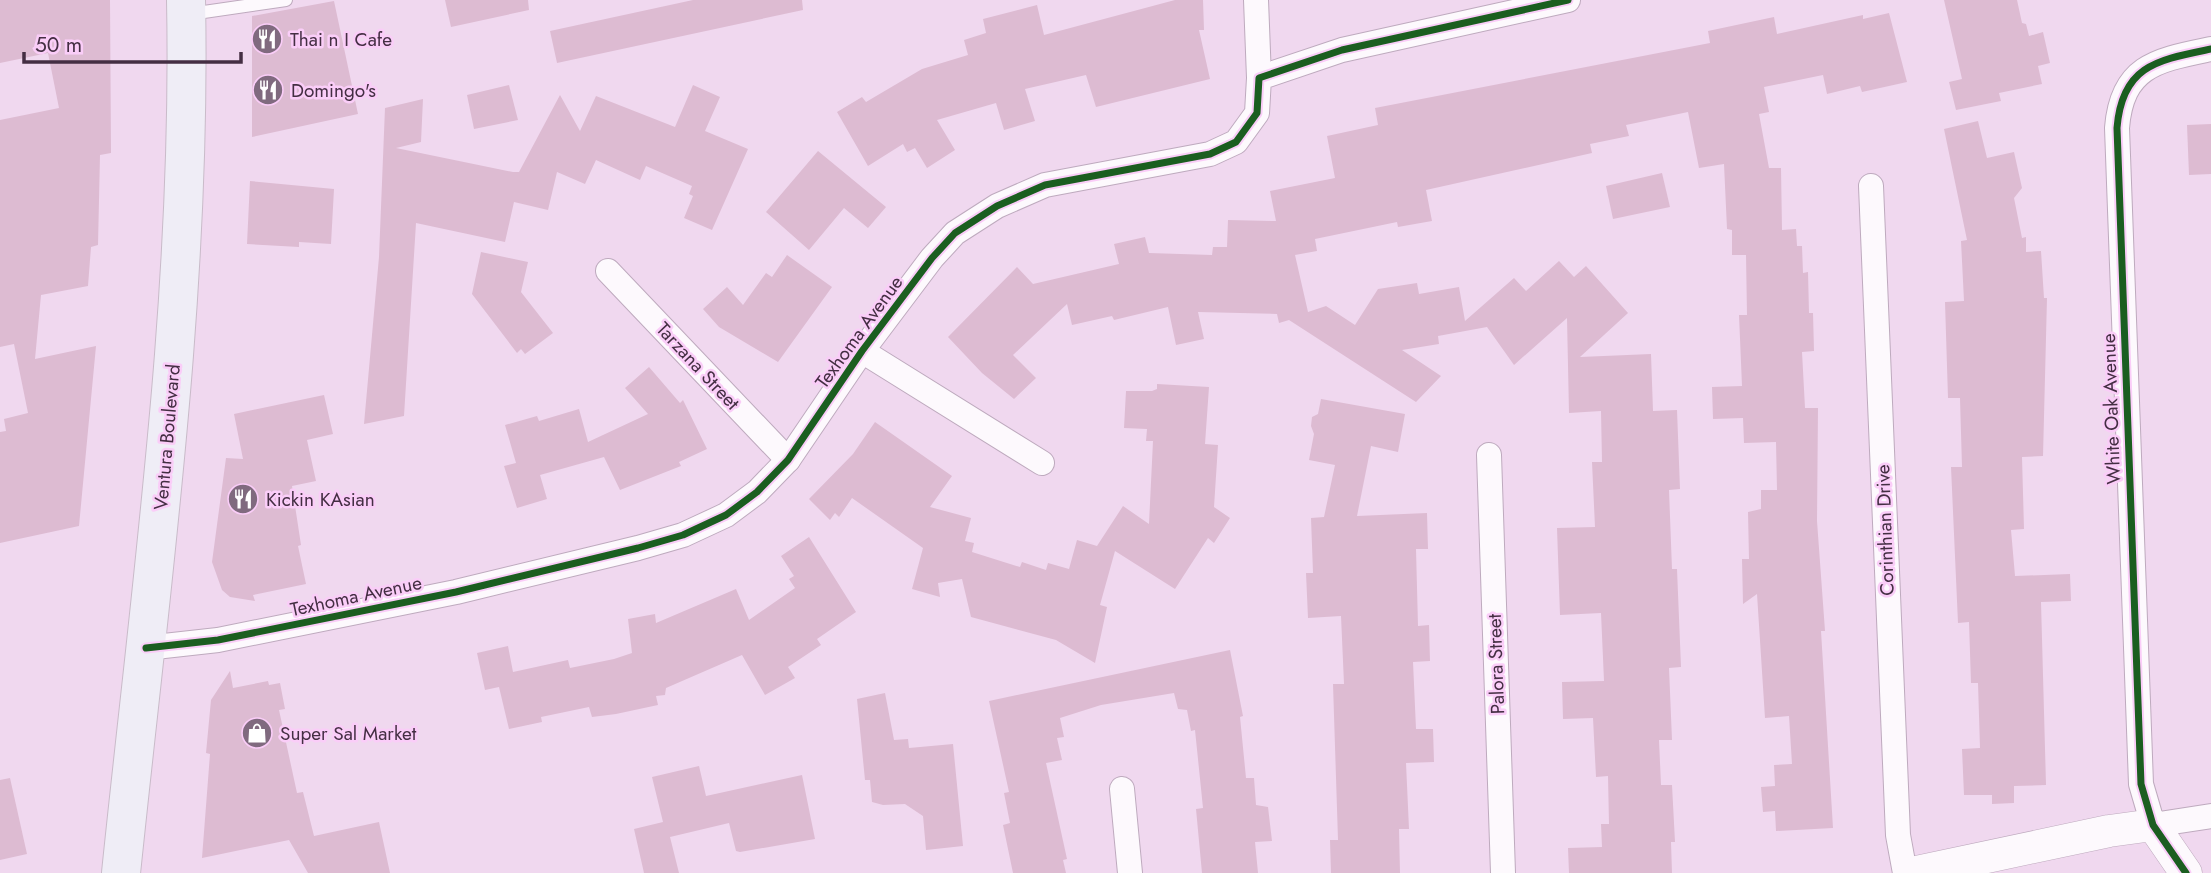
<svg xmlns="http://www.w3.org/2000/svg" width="2211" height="873" viewBox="0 0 2211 873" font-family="Jost,sans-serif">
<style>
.building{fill:#ddbbd2}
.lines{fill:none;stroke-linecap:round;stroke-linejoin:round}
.service-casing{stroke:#beaabe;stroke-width:14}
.minor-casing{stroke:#beaabe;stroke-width:26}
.tertiary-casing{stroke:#beaabe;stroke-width:33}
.primary-casing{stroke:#c9bbc9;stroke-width:40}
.service{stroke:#fdf9fd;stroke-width:12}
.minor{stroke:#fdf9fd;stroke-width:24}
.tertiary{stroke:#fdf9fd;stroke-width:32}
.primary{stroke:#efedf6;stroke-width:38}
.cycleway-casing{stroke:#facdf8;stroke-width:11}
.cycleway{stroke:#1b5e20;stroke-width:7}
.labels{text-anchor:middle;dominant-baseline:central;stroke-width:5;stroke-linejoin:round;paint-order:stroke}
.poi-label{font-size:19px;fill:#442e43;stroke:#facdf8;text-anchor:start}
.street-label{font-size:19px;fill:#442e43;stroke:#facdf8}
</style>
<rect width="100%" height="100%" fill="#f0d8ef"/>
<g class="building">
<polygon points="0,0 110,0 111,153 100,155 98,245 91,247 88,286 41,295 35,359 96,346 79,526 0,543 0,432 6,431 4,419 28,413 14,344 0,347 0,120 59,108 48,53 0,63"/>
<polygon points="445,0 528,0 529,10 451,27"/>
<polygon points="693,0 802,0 803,10 557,63 550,31"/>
<polygon points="1175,0 1203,0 1204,30 1199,30 1210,79 1096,107 1086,75 1025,89 1035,121 1004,130 996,103 937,120 955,150 927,168 915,148 907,152 903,144 868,166 837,112 862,97 866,102 922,69 968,55 964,40 986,33 983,19 1037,5 1044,35"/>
<polygon points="1944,0 2017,0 2022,23 2026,24 2029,36 2043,32 2050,63 2038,66 2042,84 1999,93 2001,101 1956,110 1949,82 1962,79"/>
<polygon points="334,1 358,114 252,137 252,16"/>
<polygon points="1889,13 1907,82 1862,92 1860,86 1827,94 1823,75 1764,87 1769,112 1759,114 1769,168 1781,168 1782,230 1796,229 1797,246 1802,246 1803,273 1808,272 1809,313 1813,313 1814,351 1802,352 1805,408 1818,408 1817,521 1825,631 1821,631 1833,828 1776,831 1775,811 1763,812 1761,787 1775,786 1774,765 1792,764 1789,716 1765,718 1757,594 1743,604 1742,559 1749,559 1748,512 1761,509 1761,490 1777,490 1776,442 1744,443 1743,418 1713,419 1712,387 1742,386 1739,315 1747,315 1746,255 1732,255 1732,230 1727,229 1724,164 1699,168 1688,112 1626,125 1629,136 1590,144 1592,153 1426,190 1432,221 1398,227 1397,222 1315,239 1317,251 1295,255 1308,312 1326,306 1355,325 1378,289 1417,283 1419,294 1459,287 1465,321 1514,278 1526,291 1559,261 1574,277 1586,266 1628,313 1580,357 1651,354 1653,411 1677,410 1680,489 1669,490 1672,569 1677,569 1681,667 1669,668 1672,740 1659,740 1661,785 1672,785 1675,842 1671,842 1672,873 1569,873 1568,848 1602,847 1601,824 1609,824 1608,776 1596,777 1593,718 1563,719 1562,682 1604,681 1601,613 1560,615 1557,528 1595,527 1592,462 1602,462 1601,411 1569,413 1567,318 1514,365 1487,327 1438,336 1439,344 1402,350 1441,376 1416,402 1289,320 1279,323 1277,314 1198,312 1204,339 1176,345 1168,307 1114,320 1112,316 1072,325 1067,304 1013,355 1036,378 1014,399 982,373 948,337 1017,267 1033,284 1119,264 1114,244 1145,237 1149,253 1212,255 1213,247 1227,247 1228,220 1276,221 1270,191 1335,178 1327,136 1378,125 1375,108 1710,43 1708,31 1774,17 1777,34 1863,15 1863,19"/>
<polygon points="509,85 518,120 474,129 467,95"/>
<polygon points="693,85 720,97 705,131 748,149 712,230 684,218 693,196 689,194 692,186 646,166 640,180 596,160 585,184 557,172 548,210 514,202 505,242 416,223 404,416 364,424 379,257 385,108 423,99 421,142 396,148 513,172 519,172 560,95 580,131 596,96 675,127"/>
<polygon points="1978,121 1987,158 2014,152 2022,188 2014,198 2022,238 2026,237 2026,252 2041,251 2044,298 2047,298 2043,456 2022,457 2024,529 2011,530 2015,576 2070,574 2071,601 2041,602 2046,785 2014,786 2014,803 1992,804 1992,795 1964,795 1962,749 1980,748 1978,683 1971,683 1969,622 1958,623 1951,467 1962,467 1960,398 1948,398 1945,302 1964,301 1961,241 1967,240 1944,129"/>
<polygon points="2211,124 2211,174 2189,175 2187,125"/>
<polygon points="818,151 886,207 868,228 844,208 809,250 766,212"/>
<polygon points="1662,173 1670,207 1613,219 1606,186"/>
<polygon points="250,181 334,189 331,244 299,242 299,247 247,244"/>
<polygon points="481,252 528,262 521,292 553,333 525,354 521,349 517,353 472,294"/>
<polygon points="787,255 832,287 778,362 719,327 703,309 727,287 743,305 766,273 772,277"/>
<polygon points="649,367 680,403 683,400 707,449 679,462 681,466 620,490 604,457 540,475 547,499 517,508 504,466 516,463 505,425 537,416 539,421 579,409 588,442 648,414 625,388"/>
<polygon points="1157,384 1209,387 1205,444 1218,445 1214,507 1230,518 1214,543 1208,538 1175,589 1115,551 1100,605 1107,607 1095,663 1056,640 971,617 962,579 938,583 940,597 912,589 923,548 852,498 839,517 835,513 830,520 809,499 853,454 875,422 952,476 930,507 971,518 965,541 974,543 972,552 1020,567 1022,562 1046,570 1048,563 1069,569 1077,540 1097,546 1123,506 1149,524 1153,441 1146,441 1147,429 1124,428 1126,391 1152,391 1157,389"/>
<polygon points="324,395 333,434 307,440 316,481 292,486 301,545 298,546 306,584 253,595 255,601 230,597 222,590 212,562 226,458 243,459 234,414"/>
<polygon points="1321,399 1405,414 1398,452 1371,446 1357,516 1427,513 1428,549 1416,549 1418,626 1429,625 1430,661 1413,662 1416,729 1433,729 1434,762 1406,763 1409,829 1399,829 1400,873 1331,873 1330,840 1338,840 1333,684 1344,684 1341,616 1308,618 1306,573 1313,573 1311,518 1324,517 1335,465 1309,460 1314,434 1311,426 1312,417 1318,414"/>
<polygon points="809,537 856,612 817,639 821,645 788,667 795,678 765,695 742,655 666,688 665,695 656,696 658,705 616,714 592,717 589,707 541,717 542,722 509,729 499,687 485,690 477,653 508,646 513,672 568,660 570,668 614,659 632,653 628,619 655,614 656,623 736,589 749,620 795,588 789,579 794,576 781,556"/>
<polygon points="1230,650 1243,716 1240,717 1246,778 1254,778 1256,805 1268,807 1272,841 1255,842 1258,873 1202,873 1196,809 1203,808 1195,730 1191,731 1187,710 1178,709 1174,693 1101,705 1060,718 1064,737 1057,738 1062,760 1046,763 1067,859 1063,860 1066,873 1013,873 1003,825 1010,823 1004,793 1009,792 989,701"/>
<polygon points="230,671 233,688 268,681 269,685 280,683 285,709 279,710 297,793 303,792 314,836 379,822 390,873 308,873 289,840 202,858 210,754 206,753 211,700"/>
<polygon points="885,693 894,740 908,739 909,748 953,744 963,846 926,850 923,816 905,804 883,805 872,802 870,780 865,780 857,699"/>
<polygon points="699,766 706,796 802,775 815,839 740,852 736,851 729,823 670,837 679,873 644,873 634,829 663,822 652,777"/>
<polygon points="10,778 27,854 0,860 0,780"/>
</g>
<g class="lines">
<g class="service-casing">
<polyline id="service" points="190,14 286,0"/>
</g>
<g class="minor-casing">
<g id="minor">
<polyline points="1256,0 1259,78"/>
<path d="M2211 49C2158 60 2122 65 2117 128L2141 784 2153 825 2211 816"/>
<polyline points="1871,186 1898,835 1905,873"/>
<polyline points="608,271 788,460"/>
<polyline points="862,351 1042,463"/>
<polyline points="1489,455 1503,873"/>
<polyline points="146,648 218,640 456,592 638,548 683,535 726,515 757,492 788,460 862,351 932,258 955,233 997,206 1045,185 1210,154 1236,142 1257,113 1259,78 1342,50 1568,0"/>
<polyline points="1122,789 1130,873"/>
</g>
</g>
<g class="tertiary-casing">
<polyline id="tertiary" points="1912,873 2109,831 2153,825 2186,873"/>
</g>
<g class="primary-casing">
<path id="primary" d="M121 873C151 583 192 293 186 0"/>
</g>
<use href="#service" class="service"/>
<use href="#minor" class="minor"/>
<use href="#tertiary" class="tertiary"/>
<use href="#primary" class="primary"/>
<g class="cycleway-casing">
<g id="cycleway">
<polyline points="146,648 218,640 456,592 638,548 683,535 726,515 757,492 788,460 862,351 932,258 955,233 997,206 1045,185 1210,154 1236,142 1257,113 1259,78 1342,50 1568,0"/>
<path d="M2186 873 2153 825 2141 784 2117 128C2122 65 2158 60 2211 49"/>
</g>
</g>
<use href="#cycleway" class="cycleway"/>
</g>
<defs>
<g id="restaurant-disc" transform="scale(1.575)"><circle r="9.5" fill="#806a7f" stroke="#facdf8"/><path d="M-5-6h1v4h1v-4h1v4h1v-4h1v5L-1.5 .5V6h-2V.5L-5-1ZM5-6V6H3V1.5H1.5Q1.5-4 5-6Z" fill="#fff"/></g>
<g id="shop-disc" transform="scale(1.575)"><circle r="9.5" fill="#806a7f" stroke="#facdf8"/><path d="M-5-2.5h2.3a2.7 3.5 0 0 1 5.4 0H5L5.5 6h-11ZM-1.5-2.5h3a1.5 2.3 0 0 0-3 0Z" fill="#fff"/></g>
</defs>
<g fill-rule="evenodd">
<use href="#restaurant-disc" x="267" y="39"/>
<use href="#restaurant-disc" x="268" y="90"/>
<use href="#restaurant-disc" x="243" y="499"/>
<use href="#shop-disc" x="257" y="733"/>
</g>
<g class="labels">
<g class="poi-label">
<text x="290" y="39">Thai n I Cafe</text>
<text x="291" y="90">Domingo's</text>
<text x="266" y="499">Kickin KAsian</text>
<text x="280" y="733">Super Sal Market</text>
</g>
<g class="street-label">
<text transform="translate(859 332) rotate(-54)">Texhoma Avenue</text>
<text transform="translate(698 366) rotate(47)">Tarzana Street</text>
<text transform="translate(2111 409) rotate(-92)">White Oak Avenue</text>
<text transform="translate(167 437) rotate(-85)">Ventura Boulevard</text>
<text transform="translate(1885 530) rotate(-92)">Corinthian Drive</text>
<text transform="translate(356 596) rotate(-12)">Texhoma Avenue</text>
<text transform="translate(1496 664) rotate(-92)">Palora Street</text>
</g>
</g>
<path d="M24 52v10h217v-10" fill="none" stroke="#442e43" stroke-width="3.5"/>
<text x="35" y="52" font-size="21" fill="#442e43" stroke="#facdf8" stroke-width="5" paint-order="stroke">50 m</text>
</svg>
